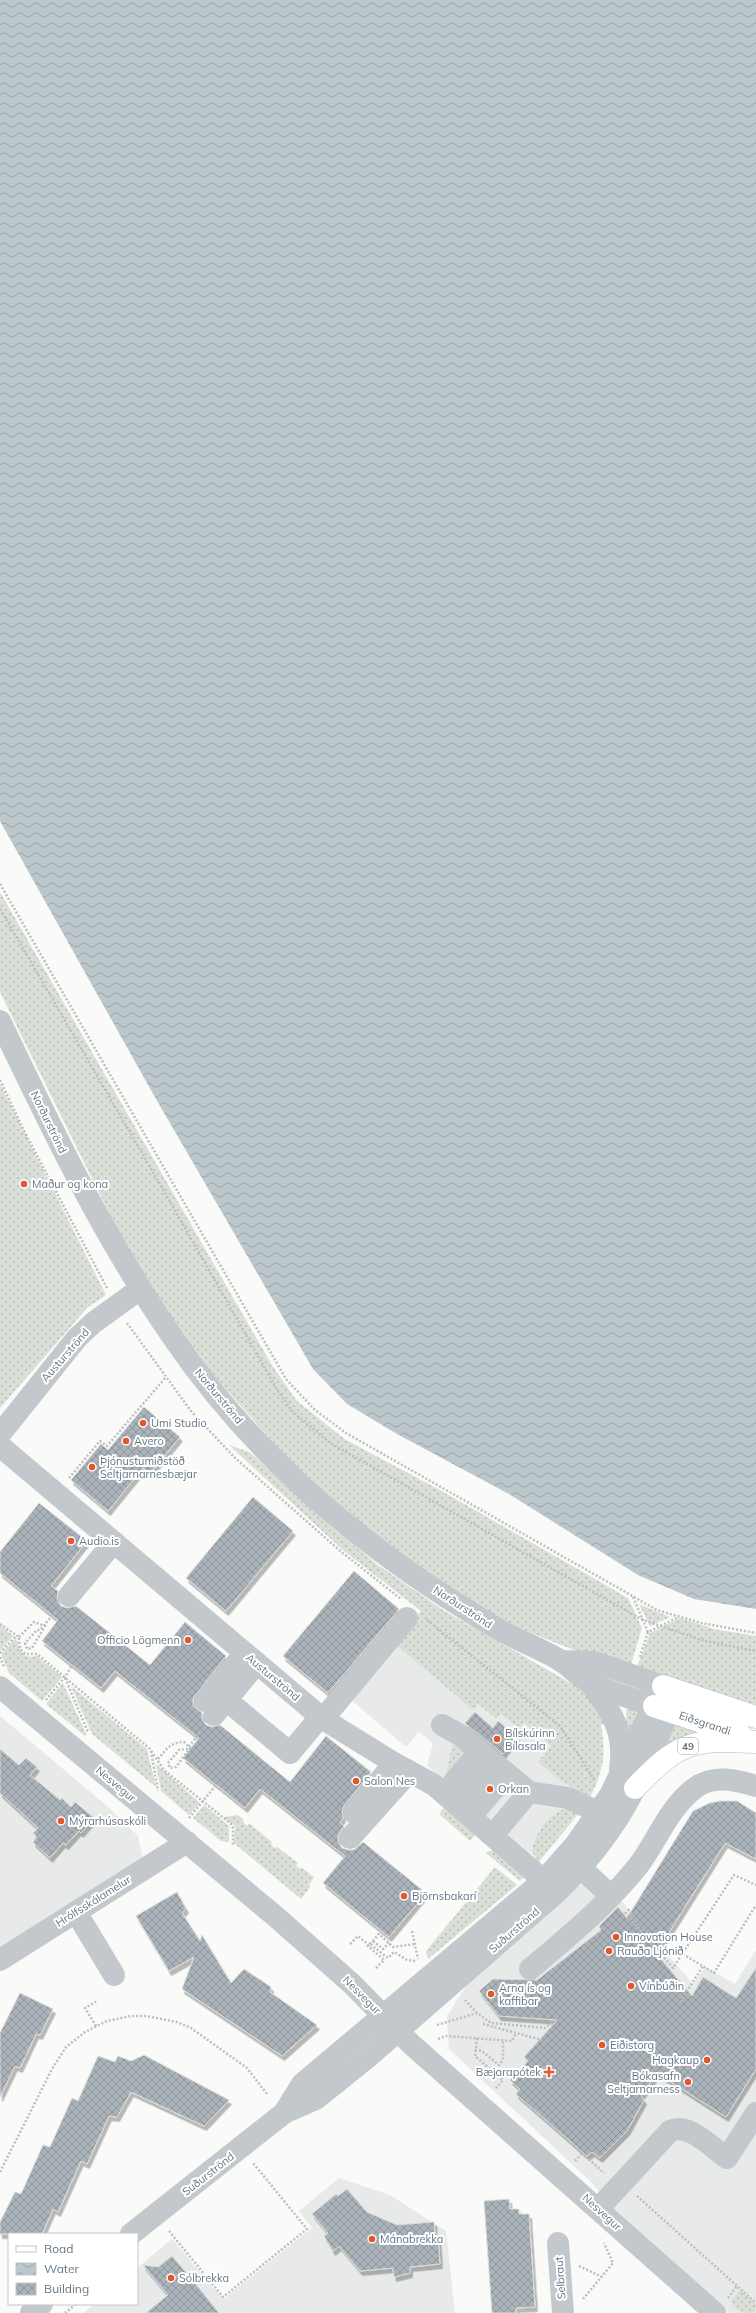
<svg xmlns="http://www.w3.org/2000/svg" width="756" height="2313" viewBox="0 0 756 2313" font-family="Mulish,sans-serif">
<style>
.built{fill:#e8e9e9}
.grass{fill:url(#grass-dots)}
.water{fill:url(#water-waves)}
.building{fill:url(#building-cross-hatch);stroke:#dcdcda;filter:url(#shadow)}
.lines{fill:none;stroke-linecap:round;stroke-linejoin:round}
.major-casing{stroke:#b5babe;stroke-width:23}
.path{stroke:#bbbfc2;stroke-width:2.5;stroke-dasharray:2 2;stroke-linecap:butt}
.minor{stroke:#c3c8cc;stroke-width:22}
.major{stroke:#fff;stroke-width:22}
.poi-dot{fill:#e4572e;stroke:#fff;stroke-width:1.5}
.labels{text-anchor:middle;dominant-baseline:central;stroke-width:4;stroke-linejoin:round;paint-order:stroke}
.shield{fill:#fff;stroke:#939fa8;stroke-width:1}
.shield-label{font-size:10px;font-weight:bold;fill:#657683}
.street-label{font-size:11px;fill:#657683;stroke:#fff}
.poi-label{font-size:11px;fill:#657683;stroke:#fff;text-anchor:start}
</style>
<defs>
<pattern id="grass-dots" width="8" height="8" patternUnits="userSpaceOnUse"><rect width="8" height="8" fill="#dadfd7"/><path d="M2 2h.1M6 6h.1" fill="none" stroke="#b4b9b4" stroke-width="1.8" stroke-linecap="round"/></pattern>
<pattern id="water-waves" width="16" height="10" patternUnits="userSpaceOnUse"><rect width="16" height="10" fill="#bbc7cb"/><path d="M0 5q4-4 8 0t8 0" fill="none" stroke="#9ca6aa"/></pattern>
<pattern id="building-cross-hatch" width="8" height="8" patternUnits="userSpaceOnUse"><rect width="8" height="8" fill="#aab3b9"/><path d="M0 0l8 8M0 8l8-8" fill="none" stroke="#8e969c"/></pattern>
<filter id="shadow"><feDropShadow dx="2.5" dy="4.5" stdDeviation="0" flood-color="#0004"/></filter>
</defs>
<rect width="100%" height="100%" fill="#fafaf8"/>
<g class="built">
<polygon points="395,1644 473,1710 478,1704 495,1719 501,1714 518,1728 524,1723 551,1746 538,1762 584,1794 568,1808 552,1816 532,1851 534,1856 427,1766 433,1743 419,1732 406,1747 349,1698"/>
<polygon points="0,1716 107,1806 138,1836 144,1865 0,1955"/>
<polygon points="596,1871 693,1984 705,1967 735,1984 756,1950 756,2313 728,2313 613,2210 592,2183 449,2049 447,2016 469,1981"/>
<polygon points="339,2178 390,2195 446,2231 455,2313 83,2313 94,2304 137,2304 137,2268 172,2239 223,2299 312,2228 299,2211"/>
</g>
<g class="grass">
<polygon points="0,892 273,1367 297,1401 346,1440 440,1490 628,1598 642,1628 630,1668 574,1650 521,1629 475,1606 422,1572 347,1513 281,1451 216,1378 160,1301 115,1225 0,992"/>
<polygon points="0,1084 106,1295 87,1308 0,1408"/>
<path d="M229 1445 249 1452 254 1456 333 1528 378 1565 443 1610 588 1693 608 1722 601 1725C606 1755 604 1770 590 1797L561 1781 538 1762 551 1746 524 1723 518 1728 501 1714 496 1719 478 1704 473 1710 395 1644 421 1611 343 1550Z"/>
<polygon points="639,1604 670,1617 650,1626"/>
<polygon points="680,1618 714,1629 756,1636 756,1705 637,1667 650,1633"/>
<polygon points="0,1625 13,1636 0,1651"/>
<polygon points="16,1638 21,1652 28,1657 37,1656 62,1677 42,1701 9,1673 1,1654"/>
<polygon points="63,1683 86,1734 85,1736 46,1704"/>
<polygon points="71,1686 147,1749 156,1787 92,1734"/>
<polygon points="627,1703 639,1713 630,1737 626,1725"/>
<polygon points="672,1723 700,1730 700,1735 656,1757"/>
<polygon points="455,1743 471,1754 445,1779 452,1747"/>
<polygon points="156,1764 200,1803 189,1815 161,1791"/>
<polygon points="204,1805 229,1826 229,1842 221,1841 193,1818"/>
<polygon points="444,1808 475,1835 470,1841 439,1814"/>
<path d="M568 1808 579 1813 538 1863 532 1851C535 1833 550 1812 568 1808Z"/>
<polygon points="238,1815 244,1820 243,1822 247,1826 249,1823 272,1842 271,1845 275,1848 277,1847 298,1863 296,1866 301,1869 302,1868 314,1877 309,1885 310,1887 301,1899 234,1843 235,1826 224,1817"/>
<polygon points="488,1851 494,1851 524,1877 520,1881 486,1853"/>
<polygon points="495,1867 517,1885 428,1959 426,1951"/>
<polygon points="740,2290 756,2304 755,2313 742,2313 732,2305 732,2299"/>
</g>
<polygon class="water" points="0,0 756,0 756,1609 694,1599 638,1575 509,1494 397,1434 347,1404 313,1369 156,1099 0,821"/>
<g class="building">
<polygon points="144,1407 180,1437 150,1473 143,1468 108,1511 71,1480 101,1444 108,1450"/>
<polygon points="253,1497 293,1531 226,1611 186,1578"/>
<polygon points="39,1503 87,1541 51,1586 58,1591 57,1600 61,1606 67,1608 76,1606 150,1665 185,1622 226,1656 193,1698 193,1706 202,1713 202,1720 206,1725 212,1727 220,1725 290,1782 326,1736 371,1772 344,1806 342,1812 343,1818 340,1822 344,1826 338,1835 338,1842 342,1848 348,1850 354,1850 363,1842 426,1893 389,1937 323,1883 345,1856 260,1789 245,1808 183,1758 199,1738 115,1671 101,1688 42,1641 58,1620 0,1573 0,1552"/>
<polygon points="354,1571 399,1609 328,1693 283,1656"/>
<polygon points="475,1712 493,1728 498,1721 517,1737 503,1754 465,1723"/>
<polygon points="0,1749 19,1765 26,1758 37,1767 30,1775 60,1800 62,1798 71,1807 75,1802 94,1818 81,1833 79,1831 66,1845 63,1843 50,1858 33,1842 37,1837 33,1833 38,1828 0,1793"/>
<polygon points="720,1801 737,1801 756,1813 756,1859 725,1843 656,1953 692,1996 703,1977 736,1998 756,1968 756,2069 726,2117 657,2073 641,2096 644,2100 627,2131 600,2158 592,2152 587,2156 516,2094 520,2089 510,2080 528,2061 524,2057 557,2020 499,2016 479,1991 493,1979 537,1980 601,1930 599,1926 618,1907 627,1918 693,1811 710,1803"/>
<polygon points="177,1892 186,1909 182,1913 200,1941 202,1935 231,1983 244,1969 271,1987 270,1992 317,2025 282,2056 182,1989 194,1957 169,1971 136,1916"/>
<polygon points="20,1993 53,2009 40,2035 36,2034 20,2068 15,2066 0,2097 0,2033"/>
<polygon points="144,2055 229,2100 204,2126 131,2092 117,2117 109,2116 87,2164 81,2161 58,2212 53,2209 42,2234 0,2234 0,2222 15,2192 21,2194 43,2145 50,2147 72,2098 78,2101 98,2056 115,2062 118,2056 131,2061"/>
<polygon points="347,2189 367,2212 397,2225 434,2222 435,2233 438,2234 440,2264 410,2267 410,2273 394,2277 393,2268 360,2271 339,2246 333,2251 324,2236 328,2233 312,2214 336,2194 338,2196"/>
<polygon points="509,2199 510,2209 519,2209 519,2214 529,2214 535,2307 516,2308 516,2313 492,2313 484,2201"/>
<polygon points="172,2256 190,2277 219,2313 146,2313 168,2295 143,2265 158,2267"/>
</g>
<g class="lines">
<g class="major-casing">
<g id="major">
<polyline points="663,1686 756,1717"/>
<polyline points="654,1706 741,1735"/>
<path d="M635 1788C680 1741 692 1739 756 1742"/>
</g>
</g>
<g class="path">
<polyline points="0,884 286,1379 315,1410 346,1433 657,1610 701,1623 756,1633"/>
<polyline points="0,909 153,1172 279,1393 293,1412 330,1443 643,1620 705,1641 756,1651"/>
<polyline points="0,1080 23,1129 107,1288"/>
<polyline points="127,1323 191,1411 234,1457 339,1550 401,1599"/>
<polyline points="69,1478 100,1441 107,1446 166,1377"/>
<polyline points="633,1597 648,1632 679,1617"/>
<polyline points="427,1620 560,1726 595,1781"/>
<polyline points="0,1624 19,1637 20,1649 25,1654 37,1654 150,1749 164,1770 231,1824 233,1828 233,1846"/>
<polyline points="19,1637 34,1622 45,1626 32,1648 27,1649 25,1643 37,1630 40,1630 57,1610"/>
<polyline points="0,1653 16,1636"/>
<polyline points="0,1657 4,1667"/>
<polyline points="640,1657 648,1632"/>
<polyline points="65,1678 88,1732"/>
<polyline points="46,1700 65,1677 72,1665"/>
<polyline points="151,1751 158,1791"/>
<path d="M158 1759C166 1750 170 1742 184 1742L190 1748 176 1767 170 1768 168 1763 179 1750 187 1749 201 1731"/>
<polyline points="189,1818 216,1785"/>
<polyline points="628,1909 634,1916 631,1919"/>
<polyline points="625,1912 673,1968 734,1875 756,1885"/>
<polyline points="412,1931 418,1959"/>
<polyline points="373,1941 383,1949 389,1943"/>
<polyline points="350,1944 358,1936 369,1945"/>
<polyline points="370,1944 379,1934 393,1947 415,1944"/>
<polyline points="683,1954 714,1973 756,1905"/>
<polyline points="376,1968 384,1960 368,1946 370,1944 388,1958 394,1952 407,1960 416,1961"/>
<polyline points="465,2000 477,2013 491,2023 545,2028 552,2023"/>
<polyline points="680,2002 703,1966"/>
<polyline points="483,2024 546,2041"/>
<polyline points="437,2025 477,2013"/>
<polyline points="96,2026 85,2008 97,2001"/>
<polyline points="477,2038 475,2056 503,2080 496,2088"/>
<polyline points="438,2039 446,2036 512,2041 516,2033"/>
<polyline points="475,2050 482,2051 499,2065 503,2060 503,2040"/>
<polyline points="575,2161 582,2153 604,2173"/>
<polyline points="0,2172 52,2069 66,2047 85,2032 107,2021 131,2016 146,2016 177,2022 191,2028 247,2068 267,2094"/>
<polyline points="637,2196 756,2303"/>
<polyline points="169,2231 223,2297 307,2229 253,2163"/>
<polyline points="579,2266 602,2277"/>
<polyline points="728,2298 737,2286"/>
<polyline points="583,2299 613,2263 604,2243"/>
<polyline points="65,2313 76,2304"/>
</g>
<g class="minor">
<path d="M0 1021C52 1130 105 1240 174 1339 256 1459 369 1553 493 1626 514 1639 537 1647 558 1659 568 1665 576 1674 586 1680 601 1690 636 1699 654 1706"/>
<polyline points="0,1434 77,1338 93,1323 140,1289"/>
<polyline points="0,1446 323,1719 394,1763 434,1785 557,1892"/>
<polyline points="69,1596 114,1542"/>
<path d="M588 1681C610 1709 626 1731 620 1768"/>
<polyline points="0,1687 275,1916 352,1984 411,2044 715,2313"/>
<polyline points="205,1701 245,1653"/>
<polyline points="236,1708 290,1753 320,1717"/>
<polyline points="214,1715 257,1663"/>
<polyline points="323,1719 407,1618"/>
<polyline points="442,1725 462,1736 529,1792 568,1798 598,1812"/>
<polyline points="445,1793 480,1751"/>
<polyline points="458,1805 494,1763"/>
<polyline points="354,1813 394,1763"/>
<polyline points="471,1816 507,1774"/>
<polyline points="493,1835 529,1792"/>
<polyline points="350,1838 409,1772"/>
<polyline points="581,1868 611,1896"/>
<polyline points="76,1912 114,1975"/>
<polyline points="0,1960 187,1842"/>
<path d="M530 1969C568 1937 607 1905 638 1866 657 1841 669 1807 695 1788 713 1774 736 1780 756 1786"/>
<polyline points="284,2113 302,2084 544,1880 575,1845 610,1795 663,1686 595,1662 561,1661"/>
<path d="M599 2208 670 2131C689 2122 712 2148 727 2158L756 2113"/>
<path d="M131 2234 284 2113 316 2099 367 2058 557 1892C588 1862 615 1828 635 1788 651 1758 662 1725 677 1694"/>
<polyline points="558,2243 563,2313"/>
<polyline points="31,2313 42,2304"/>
</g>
<use href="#major" class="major"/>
</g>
<g class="poi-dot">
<circle cx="24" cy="1184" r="4"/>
<circle cx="143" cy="1423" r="4"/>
<circle cx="126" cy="1441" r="4"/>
<circle cx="92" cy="1467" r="4"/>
<circle cx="71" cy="1541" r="4"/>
<circle cx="188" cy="1640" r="4"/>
<circle cx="497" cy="1739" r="4"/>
<circle cx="356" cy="1781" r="4"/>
<circle cx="490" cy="1789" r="4"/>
<circle cx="61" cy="1821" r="4"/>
<circle cx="404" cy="1896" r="4"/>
<circle cx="616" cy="1937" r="4"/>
<circle cx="609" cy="1951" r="4"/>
<circle cx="631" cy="1986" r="4"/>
<circle cx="491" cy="1994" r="4"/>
<circle cx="602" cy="2045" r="4"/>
<circle cx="707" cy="2060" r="4"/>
<path d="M547 2066h4v4h4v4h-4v4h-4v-4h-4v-4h4z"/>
<circle cx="688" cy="2082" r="4"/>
<circle cx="372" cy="2239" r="4"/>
<circle cx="171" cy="2278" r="4"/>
</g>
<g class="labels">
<rect class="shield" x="678" y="1738" width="20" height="16" rx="3"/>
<g class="shield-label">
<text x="688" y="1746">49</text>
</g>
<g class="street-label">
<text transform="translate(49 1122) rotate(64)">Norðurströnd</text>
<text transform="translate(65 1355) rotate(-49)">Austurströnd</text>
<text transform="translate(219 1396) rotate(50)">Norðurströnd</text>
<text transform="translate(463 1607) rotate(33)">Norðurströnd</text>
<text transform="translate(273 1677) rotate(40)">Austurströnd</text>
<text transform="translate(705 1723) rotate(18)">Eiðsgrandi</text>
<text transform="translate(116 1784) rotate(40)">Nesvegur</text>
<text transform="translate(93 1901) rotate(-32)">Hrólfsskálamelur</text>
<text transform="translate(514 1930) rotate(-41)">Suðurströnd</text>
<text transform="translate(362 1995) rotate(45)">Nesvegur</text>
<text transform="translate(208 2174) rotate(-38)">Suðurströnd</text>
<text transform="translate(602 2212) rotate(42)">Nesvegur</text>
<text transform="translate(560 2278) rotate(-94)">Selbraut</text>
</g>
<g class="poi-label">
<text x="32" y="1184">Maður og kona</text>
<text x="151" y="1423">Umi Studio</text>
<text x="134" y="1441">Avero</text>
<text x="100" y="1461">Þjónustumiðstöð<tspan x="100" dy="13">Seltjarnarnesbæjar</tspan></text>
<text x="79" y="1541">Audio.is</text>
<text x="180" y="1640" text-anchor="end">Officio Lögmenn</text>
<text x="505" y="1733">Bílskúrinn<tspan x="505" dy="13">Bílasala</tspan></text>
<text x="364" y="1781">Salon Nes</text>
<text x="498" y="1789">Orkan</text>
<text x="69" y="1821">Mýrarhúsaskóli</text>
<text x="412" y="1896">Björnsbakarí</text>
<text x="624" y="1937">Innovation House</text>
<text x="617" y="1951">Rauða Ljónið</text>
<text x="639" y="1986">Vínbúðin</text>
<text x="499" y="1988">Arna ís og<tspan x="499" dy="13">kaffibar</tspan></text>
<text x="610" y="2045">Eiðistorg</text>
<text x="699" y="2060" text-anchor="end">Hagkaup</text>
<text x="541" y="2072" text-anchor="end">Bæjarapótek</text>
<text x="680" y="2076" text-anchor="end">Bókasafn<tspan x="680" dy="13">Seltjarnarness</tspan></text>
<text x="380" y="2239">Mánabrekka</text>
<text x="179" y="2278">Sólbrekka</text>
</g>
</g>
<rect x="8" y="2233" width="130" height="72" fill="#ffffff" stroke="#c1c8cd"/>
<rect x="16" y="2246" width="20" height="6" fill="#ffffff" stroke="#c1c8cd"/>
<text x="44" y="2253" font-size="12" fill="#657683">Road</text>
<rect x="16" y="2263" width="20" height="12" fill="url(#water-waves)" stroke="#c1c8cd"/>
<text x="44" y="2273" font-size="12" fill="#657683">Water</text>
<rect x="16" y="2283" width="20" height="12" fill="url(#building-cross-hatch)" stroke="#c1c8cd"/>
<text x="44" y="2293" font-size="12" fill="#657683">Building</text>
</svg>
